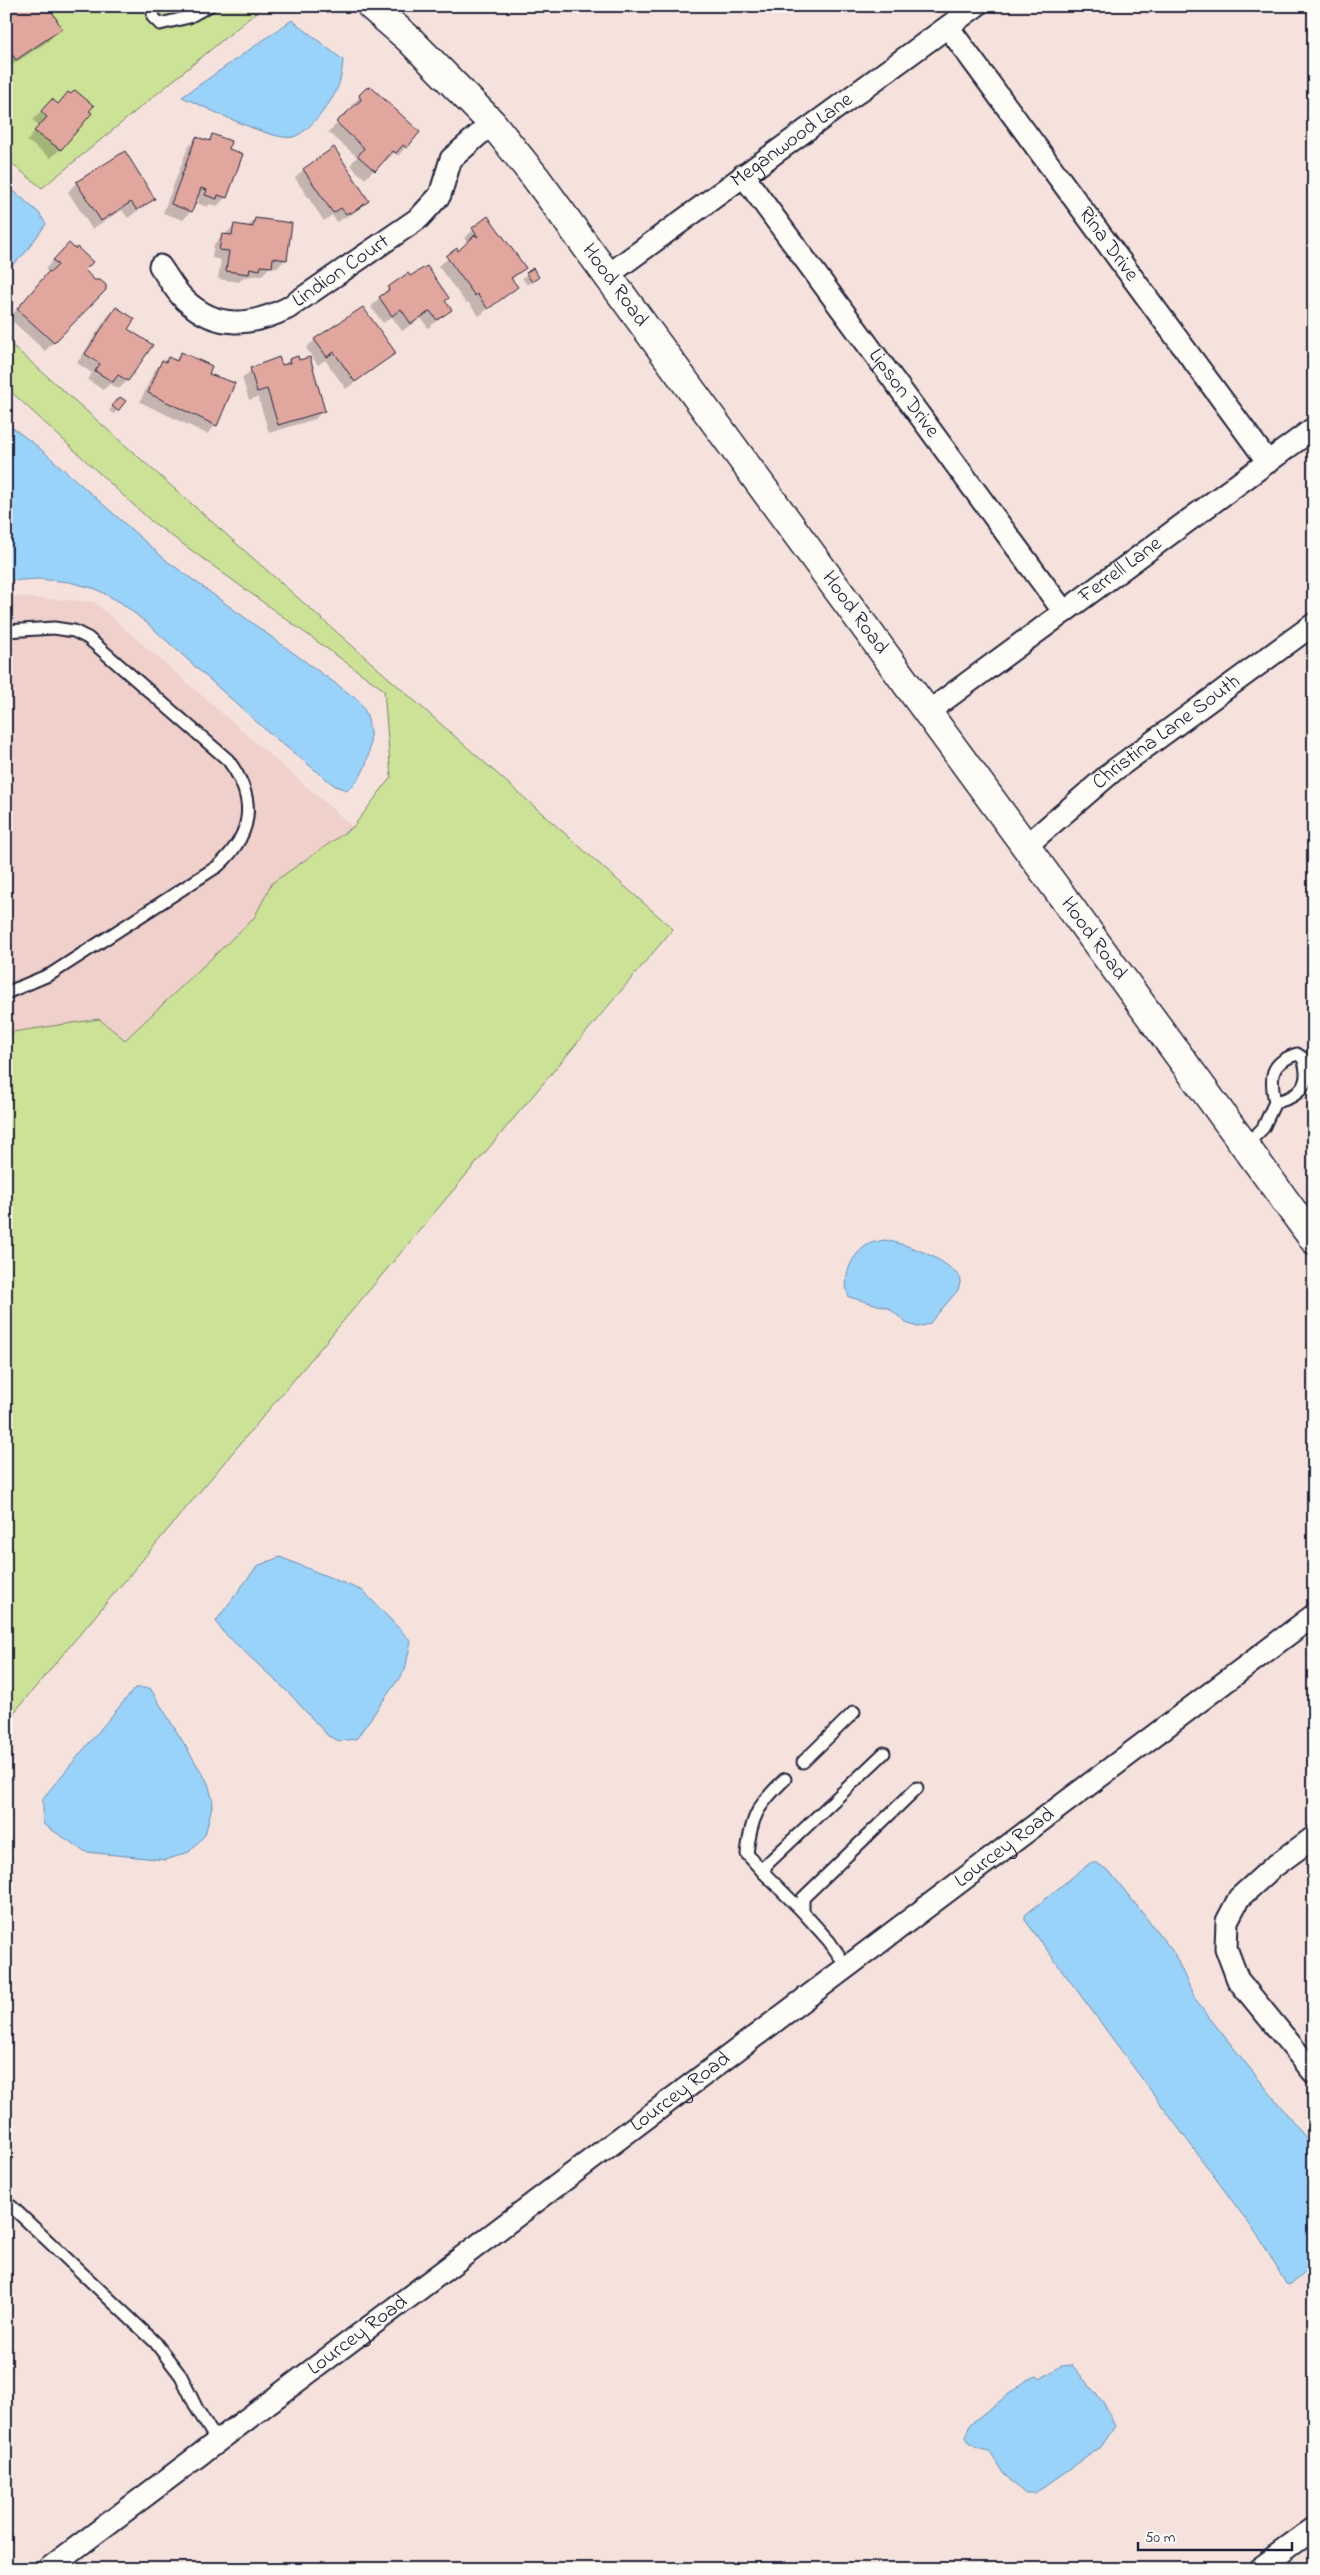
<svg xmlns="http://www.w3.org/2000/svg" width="1320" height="2575" viewBox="0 0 1320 2575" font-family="'Indie Flower',sans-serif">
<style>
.built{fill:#efd0ca}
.green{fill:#cce297;stroke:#778269}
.water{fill:#9ad3fa;stroke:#6a8cae}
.shadow{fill:#0003}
.building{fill:#e1a79f;stroke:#22223b}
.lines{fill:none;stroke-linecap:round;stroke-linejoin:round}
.lane-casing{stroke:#22223b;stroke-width:15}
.street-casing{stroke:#22223b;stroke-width:25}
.secondary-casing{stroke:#22223b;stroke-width:31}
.lane{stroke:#fdfcf7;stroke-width:11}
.street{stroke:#fdfcf7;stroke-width:21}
.secondary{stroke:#fdfcf7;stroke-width:28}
.labels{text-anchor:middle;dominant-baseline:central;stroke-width:4;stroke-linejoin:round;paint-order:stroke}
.street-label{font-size:21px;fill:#22223b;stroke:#fdfcf7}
</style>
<rect width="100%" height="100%" fill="#f5e2dd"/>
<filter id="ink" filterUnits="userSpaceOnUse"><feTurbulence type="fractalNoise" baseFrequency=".02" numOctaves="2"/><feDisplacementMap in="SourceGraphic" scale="10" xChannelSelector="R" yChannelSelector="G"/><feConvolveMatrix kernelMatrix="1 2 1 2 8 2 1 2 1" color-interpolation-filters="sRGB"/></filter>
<g filter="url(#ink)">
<polygon class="built" points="6,596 94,602 353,827 272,883 254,918 125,1040 99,1019 6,1033"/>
<g class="green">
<polygon points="6,6 264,6 42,188 6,159"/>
<polygon points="6,340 673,929 6,1722 6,1033 99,1019 125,1040 254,918 272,883 353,827 391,777 384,690 151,521 6,387"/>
</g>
<g class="water">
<path d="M292 20 343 60C341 85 336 95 320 115 314 122 302 135 293 137 274 142 203 106 182 97Z"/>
<polygon points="6,184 39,213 46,224 25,253 6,271"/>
<path d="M6 423 37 446 167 561 358 700C378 723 373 773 347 790L335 786 269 733 148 624 120 602 96 589 69 582 38 579 6 581Z"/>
<path d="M885 1240C909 1245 946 1258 961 1279L958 1290 929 1324 918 1327 906 1323 889 1308 849 1297C841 1278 851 1254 869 1244 873 1242 880 1241 885 1240Z"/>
<polygon points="280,1557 363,1591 411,1641 405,1670 356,1739 339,1741 328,1736 289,1693 222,1631 216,1621 257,1566"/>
<polygon points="135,1688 150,1688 208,1783 213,1802 205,1835 189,1852 166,1860 86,1852 43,1824 43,1798"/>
<polygon points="1090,1863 1097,1863 1110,1872 1174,1953 1196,2001 1314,2148 1314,2200 1307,2215 1314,2239 1314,2263 1291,2285 1286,2284 1261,2240 1025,1920 1025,1915"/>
<path d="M1072 2365 1103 2402 1115 2426 1101 2447 1035 2493H1024L1003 2473 989 2451C979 2449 970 2447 966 2437L970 2424 1027 2380 1037 2376 1040 2379 1061 2366Z"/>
</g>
<g class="shadow">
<polygon points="6,6 60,29 47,42 6,69"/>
<polygon points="367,89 419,132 398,156 394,153 386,161 384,159 365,179 350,165 357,157 328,132 353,109 352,105"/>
<polygon points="58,105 60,149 51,158 27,141 39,126 33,120 43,109"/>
<polygon points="213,135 227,149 226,197 217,206 210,204 207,207 197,203 199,199 196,198 191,211 183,220 163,213 188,147 197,138 206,142"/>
<polygon points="125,153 153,199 128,218 122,210 92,229 68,192 76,183"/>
<polygon points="303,170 367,201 359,209 337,222 332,215 324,221 295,178"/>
<polygon points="488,218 524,268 511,280 516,287 479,316 468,302 466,303 438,266 468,244 464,238"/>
<polygon points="255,219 286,259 277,268 270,267 262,275 244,277 239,282 218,279 221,260 212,258 214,244 234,226 247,227"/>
<polygon points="60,253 105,290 45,351 9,318 49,273 45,269"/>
<polygon points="533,270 534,280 527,285 522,278"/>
<polygon points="388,288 444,301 450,310 428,328 421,318 402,331 392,317 383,323 371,307"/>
<polygon points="116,308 127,329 151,345 127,381 119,389 110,384 103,390 88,380 92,373 77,363 107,317"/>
<polygon points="315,340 394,353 346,389 325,360 318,365 306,348"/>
<polygon points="181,354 207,376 211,374 234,383 216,425 207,434 140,402 154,371 162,362 168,359 174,361"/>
<polygon points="279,358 281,367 289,360 324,410 315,419 269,433 258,397 249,400 242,378 260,364"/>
<polygon points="116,402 117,410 114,414 109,411"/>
</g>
<g class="building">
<polygon points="6,6 49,6 62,29 16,60 6,46"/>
<polygon points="371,87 420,132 407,148 403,145 396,153 393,151 375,171 358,156 364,148 336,122 361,100 359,95 366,88"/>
<polygon points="75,90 94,106 89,111 92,113 61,150 34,131 47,117 41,111 52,99 58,104 68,92 71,94"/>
<polygon points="212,134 231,141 229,149 243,154 227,198 218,195 217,199 205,195 207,190 201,188 192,212 171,204 196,137 210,141"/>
<polygon points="334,147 369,201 350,214 349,212 346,214 341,208 333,213 303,169"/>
<polygon points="125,151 155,199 137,210 131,202 101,221 76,182"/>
<polygon points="488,216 526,268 511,278 518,287 488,309 477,294 475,296 446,256 457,248 458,251 475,235 478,237 472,228"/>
<polygon points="255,218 292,223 287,260 273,258 272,267 261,266 260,270 250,268 249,274 226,271 229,251 219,250 222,234 232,235 234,224 253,227"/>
<polygon points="69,243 75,249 77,247 93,262 85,270 94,280 100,280 106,285 106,290 54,343 17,309 49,271 51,272 58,265 53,260"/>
<polygon points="427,266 449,298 445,301 452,310 437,320 430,311 411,324 401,309 392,316 379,297 389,290 388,287 408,273 410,276"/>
<polygon points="533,268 539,277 532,282 526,273"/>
<polygon points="116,307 135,319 128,329 153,345 128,381 118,375 113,382 95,371 100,364 85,354"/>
<polygon points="363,307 396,353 355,382 334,352 327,357 314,339"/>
<polygon points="181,352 212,366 209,374 235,383 217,426 148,393 162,360 166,362 168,357 177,361"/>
<polygon points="298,356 299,360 310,357 325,411 278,425 267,389 257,392 250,368 279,357 282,365 290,363 289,359"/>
<polygon points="120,397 126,401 118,411 112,406"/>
</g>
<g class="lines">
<g class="lane-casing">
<g id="lane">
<polyline points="154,6 153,17 160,24 189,17 209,6"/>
<path d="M6 631 54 628 74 631 88 638 228 760C257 799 254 833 218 866L51 974 6 993"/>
<path d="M1245 1146 1263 1128 1275 1102C1301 1097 1312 1083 1303 1058L1297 1054C1269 1063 1270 1078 1275 1102"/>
<polyline points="803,1762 854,1712"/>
<path d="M764 1873 747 1854C751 1816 758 1805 785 1779"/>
<polyline points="803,1912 764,1873 766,1865 884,1753"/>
<polyline points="847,1967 829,1941 803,1912 803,1898 917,1788"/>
<polyline points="11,2206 155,2342 181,2376 197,2409 217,2441"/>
</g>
</g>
<g class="street-casing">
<g id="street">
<path id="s1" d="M948 27 1268 462"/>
<path id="s2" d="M743 175 1064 612"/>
<path id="s3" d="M160 266C168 277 175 291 185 300 217 330 251 326 288 308L419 218 440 195 451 159 492 123"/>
<path id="s4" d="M608 275 976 6"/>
<path id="s5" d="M928 712 1314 428"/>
<path id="s6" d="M1026 846 1113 771 1314 624"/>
<polyline points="1314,1837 1272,1868 1239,1898 1227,1921 1226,1948 1238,1980 1314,2073"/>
<path id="s7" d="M48 2569 1314 1615"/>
<polyline points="1258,2569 1314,2528"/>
</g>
</g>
<g class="secondary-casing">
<g id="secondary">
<path id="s8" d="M371 6 409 39 492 123 536 178 1314 1240"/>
</g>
</g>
<use href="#lane" class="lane"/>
<use href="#street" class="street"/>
<use href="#secondary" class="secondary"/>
</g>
</g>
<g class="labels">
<g class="street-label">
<text stroke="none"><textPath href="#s4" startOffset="228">Meganwood Lane</textPath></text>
<text stroke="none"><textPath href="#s1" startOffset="270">Rina Drive</textPath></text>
<text stroke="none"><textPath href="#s3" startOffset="218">Lindion Court</textPath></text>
<text stroke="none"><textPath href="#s8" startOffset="372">Hood Road</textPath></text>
<text stroke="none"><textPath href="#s2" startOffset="271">Lipson Drive</textPath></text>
<text stroke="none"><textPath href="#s5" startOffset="239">Ferrell Lane</textPath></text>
<text stroke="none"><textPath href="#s8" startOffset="778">Hood Road</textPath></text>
<text stroke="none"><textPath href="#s6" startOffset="181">Christina Lane South</textPath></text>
<text stroke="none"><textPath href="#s8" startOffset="1182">Hood Road</textPath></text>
<text stroke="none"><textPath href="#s7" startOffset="1198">Lourcey Road</textPath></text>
<text stroke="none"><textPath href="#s7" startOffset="792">Lourcey Road</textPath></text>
<text stroke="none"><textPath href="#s7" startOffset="388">Lourcey Road</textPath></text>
</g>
</g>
<rect width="1320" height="2575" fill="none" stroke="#fdfcf7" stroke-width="25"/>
<rect x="12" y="12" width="1295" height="2550" fill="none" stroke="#22223b" stroke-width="2" filter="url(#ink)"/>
<path d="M1138 2542v8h154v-8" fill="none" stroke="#22223b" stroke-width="2.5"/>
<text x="1145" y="2542" font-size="15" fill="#22223b" stroke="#fdfcf7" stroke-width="4" paint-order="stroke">50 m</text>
</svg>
